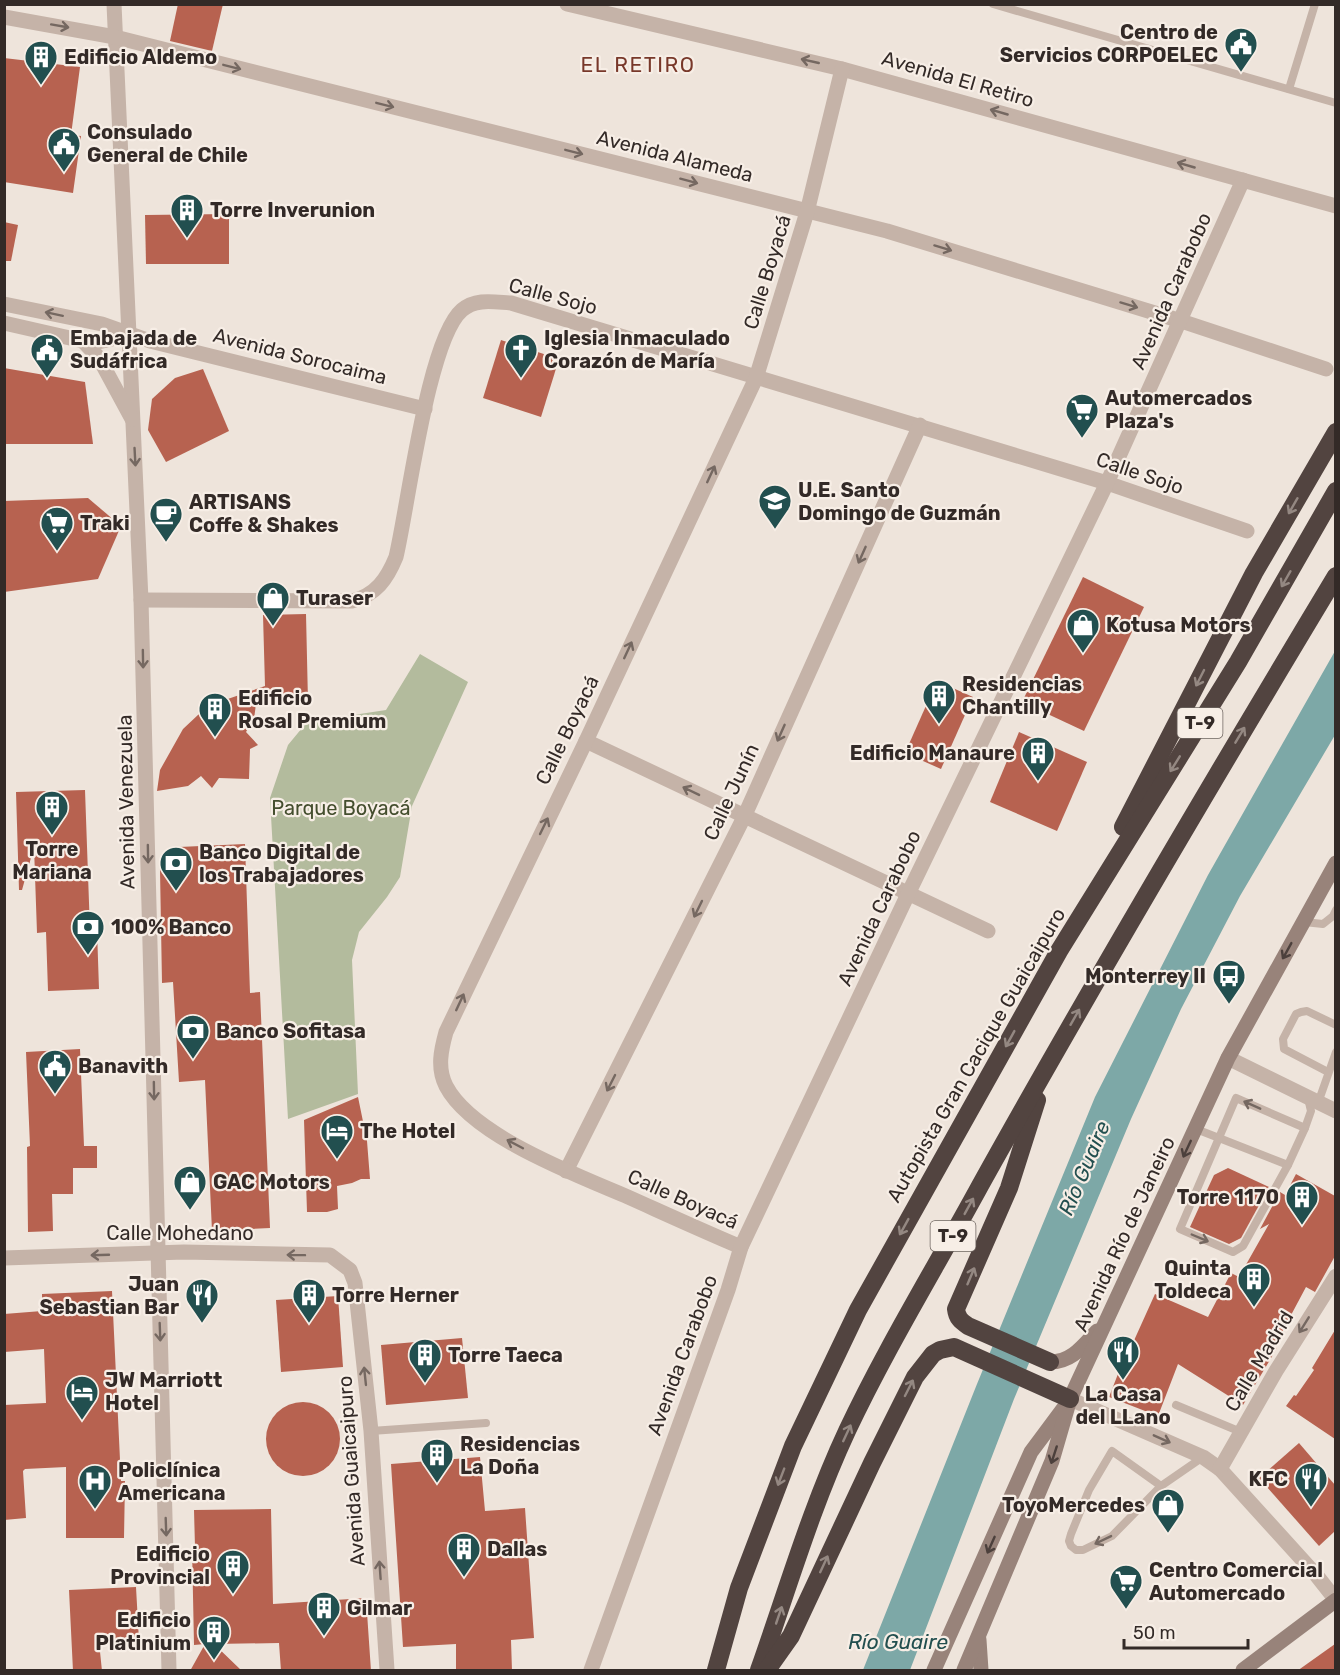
<svg xmlns="http://www.w3.org/2000/svg" width="1340" height="1675" viewBox="0 0 1340 1675" font-family="Rubik,sans-serif">
<style>
.green{fill:#b3bb9d}
.water{fill:#7da8a7}
.building{fill:#b76250}
.lines{fill:none;stroke-linecap:round;stroke-linejoin:round}
.lane{stroke:#c5b3a8;stroke-width:8}
.street{stroke:#c5b3a8;stroke-width:15}
.secondary{stroke:#98837a;stroke-width:15}
.highway{stroke:#524440;stroke-width:18}
.oneway{stroke:#756861}
.oneway2{stroke:#948882}
.oneway3{stroke:#4c403c}
.labels{text-anchor:middle;dominant-baseline:central;stroke-width:4.5;stroke-linejoin:round;paint-order:stroke}
.shield{fill:#f7eee6;stroke:#6e6560;stroke-width:1.5}
.shield-label{font-size:18px;font-weight:bold;fill:#332a27}
.poi-label{font-size:20px;font-weight:bold;fill:#332a27;stroke:#f7eee6;text-anchor:start}
.street-label{font-size:20px;fill:#332a27;stroke:#f7eee6}
.park-label{font-size:20px;fill:#444e2e;stroke:#f7eee6}
.neighbourhood-label{font-size:21px;letter-spacing:1.5px;fill:#78382a;stroke:#f7eee6}
.water-label{font-size:21px;font-style:italic;fill:#224f4f;stroke:#f7eee6}
</style>
<rect width="100%" height="100%" fill="#eee4db"/>
<polygon class="green" points="420,654 468,682 412,806 400,877 387,897 359,932 352,960 358,1094 288,1119 270,798 288,745 307,722 386,710"/>
<polygon class="water" points="1335,651 1335,735 1240,896 1181,1009 1131,1119 1014,1399 910,1670 863,1670 977,1384 1095,1097 1208,875"/>
<g class="building">
<polygon points="178,4 223,4 212,51 170,41"/>
<polygon points="4,58 80,67 71,135 81,136 73,193 4,182"/>
<polygon points="229,214 229,264 146,264 145,215"/>
<polygon points="4,222 18,225 11,261 4,261"/>
<polygon points="501,340 559,359 541,417 483,398"/>
<polygon points="4,368 85,382 93,444 4,444"/>
<polygon points="203,369 229,431 166,462 148,430 152,399 175,378"/>
<polygon points="88,498 121,526 98,579 4,592 4,501"/>
<polygon points="1083,577 1144,607 1084,731 1022,702"/>
<polygon points="306,614 308,702 256,704 254,719 246,732 258,745 250,749 249,779 219,778 212,788 201,776 188,786 157,791 160,770 183,729 199,714 219,702 265,686 263,615"/>
<polygon points="937,681 973,697 941,769 905,753"/>
<polygon points="1019,732 1087,762 1057,831 990,802"/>
<polygon points="85,790 90,931 97,930 99,989 48,991 46,932 37,933 34,847 22,890 19,890 16,792"/>
<polygon points="245,844 250,993 260,992 270,1228 212,1231 205,1080 179,1082 173,982 162,983 160,870 179,847"/>
<polygon points="80,1049 84,1146 97,1146 97,1168 73,1168 73,1194 52,1194 53,1231 28,1232 27,1147 30,1146 26,1052"/>
<polygon points="358,1097 367,1141 370,1179 361,1179 352,1183 337,1186 338,1209 327,1212 307,1212 304,1120"/>
<polygon points="1228,1168 1269,1187 1241,1238 1229,1244 1190,1227 1214,1175"/>
<polygon points="1296,1174 1335,1196 1335,1256 1315,1292 1306,1287 1274,1347 1277,1348 1255,1385 1245,1378 1244,1380 1252,1390 1243,1405 1178,1364 1158,1416 1109,1397 1125,1356 1127,1356 1155,1294 1208,1317 1231,1273 1239,1277 1269,1224 1260,1229 1280,1192 1285,1195"/>
<polygon points="112,1291 121,1481 125,1481 124,1538 66,1538 66,1467 25,1469 23,1471 26,1518 4,1520 4,1405 46,1403 44,1349 4,1352 4,1314 42,1311 42,1294"/>
<polygon points="338,1296 343,1367 281,1372 276,1300"/>
<polygon points="1335,1330 1335,1439 1286,1406 1294,1395 1296,1396 1314,1370 1312,1368"/>
<polygon points="462,1338 468,1398 386,1405 381,1345"/>
<circle cx="303" cy="1439" r="37"/>
<polygon points="1299,1443 1335,1485 1335,1531 1319,1546 1259,1478"/>
<polygon points="480,1457 485,1511 525,1508 534,1638 511,1640 512,1671 456,1671 456,1644 403,1647 391,1464"/>
<polygon points="271,1509 273,1604 366,1598 371,1671 281,1671 279,1643 214,1644 242,1671 190,1671 205,1644 194,1645 192,1547 195,1547 194,1510"/>
<polygon points="136,1587 139,1641 99,1642 102,1671 73,1671 69,1590"/>
<polygon points="1335,1644 1335,1671 1297,1671"/>
</g>
<g class="lines">
<g class="lane">
<polyline points="993,4 1336,103"/>
<polyline points="1289,89 1315,4"/>
<polyline points="1304,922 1323,924 1333,916 1336,910"/>
<polyline points="1328,1072 1284,1049 1283,1039 1296,1014 1301,1012 1307,1011 1336,1025"/>
<polyline points="1318,1103 1336,1052"/>
<polyline points="1196,1129 1288,1165 1305,1128 1311,1111 1308,1098"/>
<polyline points="1288,1165 1243,1246 1233,1252 1180,1229 1236,1098 1305,1128"/>
<polyline points="1176,1405 1241,1432"/>
<polyline points="371,1431 486,1423"/>
<polyline points="1161,1486 1112,1451 1089,1490 1071,1534 1069,1541 1071,1546 1076,1550 1083,1550 1112,1536 1161,1486 1203,1457"/>
</g>
<g class="street">
<polyline points="114,4 141,600 169,1670"/>
<polyline points="567,4 842,69 1336,206"/>
<polyline points="4,17 115,37 887,231 1181,321 1326,369"/>
<polyline points="4,304 102,324 150,341 425,409"/>
<polyline points="4,323 83,341 98,342 130,335"/>
<polyline points="83,341 99,358 132,419"/>
<path d="M141 600 352 601C376 595 387 579 396 557 408 507 428 339 462 310 476 298 494 302 511 303L1107 483 1247 531"/>
<polyline points="586,741 988,931"/>
<polyline points="1228,1058 1336,1111"/>
<polyline points="566,1171 744,817 920,425"/>
<path d="M741 1247C703 1231 666 1214 628 1197 577 1175 472 1136 446 1086 437 1068 441 1050 446 1032L586 741 756 378 807 212 842 69"/>
<polyline points="4,1258 184,1252 330,1255 350,1270 355,1283 371,1431 387,1670"/>
<polyline points="1070,1399 1203,1457 1220,1469 1317,1576 1336,1600"/>
<polyline points="1220,1469 1276,1371 1336,1276"/>
<polyline points="591,1670 728,1290 741,1247 909,892 1107,483 1243,180"/>
</g>
<g class="secondary">
<path d="M1050 1362C1072 1362 1083 1346 1097 1331"/>
<polyline points="979,1640 981,1670"/>
<polyline points="934,1670 1031,1452 1063,1409"/>
<polyline points="964,1670 1052,1461 1070,1399 1228,1058 1336,863"/>
<polyline points="1243,1670 1336,1600"/>
</g>
<g class="highway">
<polyline points="1123,827 1254,573 1336,432"/>
<path d="M1037 1100 1009 1188 956 1309C957 1318 961 1321 968 1326L1050 1362"/>
<polyline points="716,1670 739,1588 793,1446 858,1310 1059,951 1238,662 1336,491"/>
<path d="M759 1670C787 1591 811 1508 847 1431 886 1348 937 1265 981 1184 1095 979 1215 777 1336 576"/>
<polyline points="767,1670 791,1636 872,1463 915,1377 933,1354 940,1350 954,1347 1070,1399"/>
</g>
</g>
<defs><path id="oneway-shaft" d="M-6 0H5M1.5-3L5.5 0L1.5 3" fill="none" stroke-width="1.6" stroke-linecap="round" stroke-linejoin="round" transform="scale(1.5)"/></defs>
<g class="oneway">
<use href="#oneway-shaft" transform="translate(60 26) rotate(10)"/>
<use href="#oneway-shaft" transform="translate(810 61) rotate(-167)"/>
<use href="#oneway-shaft" transform="translate(232 67) rotate(14)"/>
<use href="#oneway-shaft" transform="translate(385 105) rotate(14)"/>
<use href="#oneway-shaft" transform="translate(999 112) rotate(-164)"/>
<use href="#oneway-shaft" transform="translate(574 152) rotate(14)"/>
<use href="#oneway-shaft" transform="translate(1186 165) rotate(-164)"/>
<use href="#oneway-shaft" transform="translate(689 181) rotate(15)"/>
<use href="#oneway-shaft" transform="translate(943 248) rotate(17)"/>
<use href="#oneway-shaft" transform="translate(1129 305) rotate(17)"/>
<use href="#oneway-shaft" transform="translate(54 314) rotate(-168)"/>
<use href="#oneway-shaft" transform="translate(135 457) rotate(87)"/>
<use href="#oneway-shaft" transform="translate(711 474) rotate(-65)"/>
<use href="#oneway-shaft" transform="translate(862 555) rotate(114)"/>
<use href="#oneway-shaft" transform="translate(628 650) rotate(-65)"/>
<use href="#oneway-shaft" transform="translate(143 659) rotate(89)"/>
<use href="#oneway-shaft" transform="translate(781 733) rotate(114)"/>
<use href="#oneway-shaft" transform="translate(691 791) rotate(-154)"/>
<use href="#oneway-shaft" transform="translate(544 826) rotate(-64)"/>
<use href="#oneway-shaft" transform="translate(148 854) rotate(89)"/>
<use href="#oneway-shaft" transform="translate(698 909) rotate(116)"/>
<use href="#oneway-shaft" transform="translate(460 1002) rotate(-65)"/>
<use href="#oneway-shaft" transform="translate(611 1083) rotate(117)"/>
<use href="#oneway-shaft" transform="translate(154 1091) rotate(89)"/>
<use href="#oneway-shaft" transform="translate(1252 1105) rotate(-156)"/>
<use href="#oneway-shaft" transform="translate(515 1144) rotate(-152)"/>
<use href="#oneway-shaft" transform="translate(1200 1238) rotate(23)"/>
<use href="#oneway-shaft" transform="translate(100 1255) rotate(178)"/>
<use href="#oneway-shaft" transform="translate(296 1255) rotate(-179)"/>
<use href="#oneway-shaft" transform="translate(1304 1325) rotate(122)"/>
<use href="#oneway-shaft" transform="translate(160 1332) rotate(88)"/>
<use href="#oneway-shaft" transform="translate(365 1376) rotate(-96)"/>
<use href="#oneway-shaft" transform="translate(1162 1439) rotate(24)"/>
<use href="#oneway-shaft" transform="translate(166 1527) rotate(88)"/>
<use href="#oneway-shaft" transform="translate(1103 1540) rotate(154)"/>
<use href="#oneway-shaft" transform="translate(380 1570) rotate(-94)"/>
</g>
<g class="oneway2">
<use href="#oneway-shaft" transform="translate(1293 506) rotate(120)"/>
<use href="#oneway-shaft" transform="translate(1286 579) rotate(120)"/>
<use href="#oneway-shaft" transform="translate(1200 678) rotate(117)"/>
<use href="#oneway-shaft" transform="translate(1240 735) rotate(-59)"/>
<use href="#oneway-shaft" transform="translate(1175 764) rotate(122)"/>
<use href="#oneway-shaft" transform="translate(1075 1017) rotate(-60)"/>
<use href="#oneway-shaft" transform="translate(1010 1039) rotate(119)"/>
<use href="#oneway-shaft" transform="translate(969 1206) rotate(-61)"/>
<use href="#oneway-shaft" transform="translate(904 1227) rotate(119)"/>
<use href="#oneway-shaft" transform="translate(971 1276) rotate(-67)"/>
<use href="#oneway-shaft" transform="translate(909 1388) rotate(-63)"/>
<use href="#oneway-shaft" transform="translate(847 1433) rotate(-65)"/>
<use href="#oneway-shaft" transform="translate(781 1477) rotate(111)"/>
<use href="#oneway-shaft" transform="translate(824 1564) rotate(-65)"/>
<use href="#oneway-shaft" transform="translate(779 1615) rotate(-71)"/>
</g>
<g class="oneway3">
<use href="#oneway-shaft" transform="translate(1287 951) rotate(119)"/>
<use href="#oneway-shaft" transform="translate(1187 1149) rotate(115)"/>
<use href="#oneway-shaft" transform="translate(1054 1455) rotate(108)"/>
<use href="#oneway-shaft" transform="translate(991 1545) rotate(114)"/>
</g>
<defs>
<g id="civic-pin" transform="scale(1.725)"><path d="M0 17L-7.5 6A9.5 9.5 0 1 1 7.5 6Z" fill="#224f4f" stroke="#f7eee6"/><path d="M-.6-6.5H3V-4.5H.6V-3L4-1V1h2V6H-6V1h2V-1L-.6-3ZM-1.2 2.5V6h2.4V2.5Z" fill="#fff"/></g>
<g id="building-pin" transform="scale(1.725)"><path d="M0 17L-7.5 6A9.5 9.5 0 1 1 7.5 6Z" fill="#224f4f" stroke="#f7eee6"/><path d="M-4-6H4V6H1V3H-1V6H-4ZM-2.5-4.3h1.7v1.8h-1.7ZM.8-4.3h1.7v1.8H.8ZM-2.5-1h1.7V.8h-1.7ZM.8-1h1.7V.8H.8Z" fill="#fff"/></g>
<g id="church-pin" transform="scale(1.725)"><path d="M0 17L-7.5 6A9.5 9.5 0 1 1 7.5 6Z" fill="#224f4f" stroke="#f7eee6"/><path d="M-1.2-6h2.4v3.5h3.3v2.4h-3.3V6h-2.4V-.1h-3.3v-2.4h3.3Z" fill="#fff"/></g>
<g id="supermarket-pin" transform="scale(1.725)"><path d="M0 17L-7.5 6A9.5 9.5 0 1 1 7.5 6Z" fill="#224f4f" stroke="#f7eee6"/><path d="M-6-5.5h2.5l.6 2H6L4.5 2H-2.5L-4.4-4H-6ZM-1.5 3.2a1.3 1.3 0 1 0 .1 0ZM3 3.2a1.3 1.3 0 1 0 .1 0Z" fill="#fff"/></g>
<g id="school-pin" transform="scale(1.725)"><path d="M0 17L-7.5 6A9.5 9.5 0 1 1 7.5 6Z" fill="#224f4f" stroke="#f7eee6"/><path d="M0-5L7-2L0 1L-7-2ZM-4 1L0 2.5L4 1V4Q0 6-4 4Z" fill="#fff"/></g>
<g id="cafe-pin" transform="scale(1.725)"><path d="M0 17L-7.5 6A9.5 9.5 0 1 1 7.5 6Z" fill="#224f4f" stroke="#f7eee6"/><path d="M-5.5-4.5H6V0H3Q3 3.5 0 3.5H-2.5Q-5.5 3.5-5.5 0ZM3-3.2v2h1.7v-2ZM-6 4.5H4V6H-6Z" fill="#fff"/></g>
<g id="shop-pin" transform="scale(1.725)"><path d="M0 17L-7.5 6A9.5 9.5 0 1 1 7.5 6Z" fill="#224f4f" stroke="#f7eee6"/><path d="M-5-2.5h2.3a2.7 3.5 0 0 1 5.4 0H5L5.5 6h-11ZM-1.5-2.5h3a1.5 2.3 0 0 0-3 0Z" fill="#fff"/></g>
<g id="bank-pin" transform="scale(1.725)"><path d="M0 17L-7.5 6A9.5 9.5 0 1 1 7.5 6Z" fill="#224f4f" stroke="#f7eee6"/><path d="M-6-4H6V4H-6ZM0-2.3a2.3 2.3 0 1 0 0 4.6a2.3 2.3 0 1 0 0-4.6Z" fill="#fff"/></g>
<g id="bus-pin" transform="scale(1.725)"><path d="M0 17L-7.5 6A9.5 9.5 0 1 1 7.5 6Z" fill="#224f4f" stroke="#f7eee6"/><path d="M-5-6H5V4H4V6H2V4H-2V6H-4V4H-5ZM-3.5-4V0h7V-4ZM-3.5 1.2v1.5H-2V1.2ZM2 1.2v1.5H3.5V1.2Z" fill="#fff"/></g>
<g id="hotel-pin" transform="scale(1.725)"><path d="M0 17L-7.5 6A9.5 9.5 0 1 1 7.5 6Z" fill="#224f4f" stroke="#f7eee6"/><path d="M-6-4.5h1.5V1H6V5H4.5V3h-9V5H-6ZM-4 0a1.8 1.8 0 1 1 3.6 0ZM.5 0V-2.5h3Q6-2.5 6 0Z" fill="#fff"/></g>
<g id="restaurant-pin" transform="scale(1.725)"><path d="M0 17L-7.5 6A9.5 9.5 0 1 1 7.5 6Z" fill="#224f4f" stroke="#f7eee6"/><path d="M-5-6h1v4h1v-4h1v4h1v-4h1v5L-1.5 .5V6h-2V.5L-5-1ZM5-6V6H3V1.5H1.5Q1.5-4 5-6Z" fill="#fff"/></g>
<g id="hospital-pin" transform="scale(1.725)"><path d="M0 17L-7.5 6A9.5 9.5 0 1 1 7.5 6Z" fill="#224f4f" stroke="#f7eee6"/><path d="M-5-5h3v3.5h4V-5h3V5h-3V1.5h-4V5h-3Z" fill="#fff"/></g>
</defs>
<g fill-rule="evenodd">
<use href="#civic-pin" x="1241" y="44"/>
<use href="#building-pin" x="41" y="57"/>
<use href="#civic-pin" x="64" y="144"/>
<use href="#building-pin" x="187" y="210"/>
<use href="#civic-pin" x="47" y="350"/>
<use href="#church-pin" x="521" y="350"/>
<use href="#supermarket-pin" x="1082" y="410"/>
<use href="#school-pin" x="775" y="501"/>
<use href="#cafe-pin" x="166" y="514"/>
<use href="#supermarket-pin" x="57" y="523"/>
<use href="#shop-pin" x="273" y="598"/>
<use href="#shop-pin" x="1083" y="625"/>
<use href="#building-pin" x="939" y="696"/>
<use href="#building-pin" x="215" y="709"/>
<use href="#building-pin" x="1038" y="753"/>
<use href="#building-pin" x="52" y="807"/>
<use href="#bank-pin" x="176" y="863"/>
<use href="#bank-pin" x="88" y="927"/>
<use href="#bus-pin" x="1229" y="976"/>
<use href="#bank-pin" x="193" y="1031"/>
<use href="#civic-pin" x="55" y="1066"/>
<use href="#hotel-pin" x="337" y="1131"/>
<use href="#shop-pin" x="190" y="1182"/>
<use href="#building-pin" x="1302" y="1197"/>
<use href="#building-pin" x="1254" y="1279"/>
<use href="#restaurant-pin" x="202" y="1295"/>
<use href="#building-pin" x="309" y="1295"/>
<use href="#restaurant-pin" x="1123" y="1352"/>
<use href="#building-pin" x="425" y="1355"/>
<use href="#hotel-pin" x="82" y="1392"/>
<use href="#building-pin" x="437" y="1455"/>
<use href="#restaurant-pin" x="1311" y="1479"/>
<use href="#hospital-pin" x="95" y="1481"/>
<use href="#shop-pin" x="1168" y="1505"/>
<use href="#building-pin" x="464" y="1549"/>
<use href="#building-pin" x="233" y="1566"/>
<use href="#supermarket-pin" x="1126" y="1581"/>
<use href="#building-pin" x="324" y="1608"/>
<use href="#building-pin" x="214" y="1632"/>
</g>
<g class="labels">
<g class="shield">
<rect x="1177.5" y="708" width="45" height="30" rx="4.5"/>
<rect x="930.5" y="1221" width="45" height="30" rx="4.5"/>
</g>
<g class="shield-label">
<text x="1200" y="723">T-9</text>
<text x="953" y="1236">T-9</text>
</g>
<g class="poi-label">
<text x="1218" y="32" text-anchor="end">Centro de<tspan x="1218" dy="23">Servicios CORPOELEC</tspan></text>
<text x="64" y="57">Edificio Aldemo</text>
<text x="87" y="132">Consulado<tspan x="87" dy="23">General de Chile</tspan></text>
<text x="210" y="210">Torre Inverunion</text>
<text x="70" y="338">Embajada de<tspan x="70" dy="23">Sudáfrica</tspan></text>
<text x="544" y="338">Iglesia Inmaculado<tspan x="544" dy="23">Corazón de María</tspan></text>
<text x="1105" y="398">Automercados<tspan x="1105" dy="23">Plaza's</tspan></text>
<text x="798" y="490">U.E. Santo<tspan x="798" dy="23">Domingo de Guzmán</tspan></text>
<text x="189" y="502">ARTISANS<tspan x="189" dy="23">Coffe &amp; Shakes</tspan></text>
<text x="80" y="523">Traki</text>
<text x="296" y="598">Turaser</text>
<text x="1106" y="625">Kotusa Motors</text>
<text x="962" y="684">Residencias<tspan x="962" dy="23">Chantilly</tspan></text>
<text x="238" y="698">Edificio<tspan x="238" dy="23">Rosal Premium</tspan></text>
<text x="1015" y="753" text-anchor="end">Edificio Manaure</text>
<text x="52" y="849" text-anchor="middle">Torre<tspan x="52" dy="23">Mariana</tspan></text>
<text x="199" y="852">Banco Digital de<tspan x="199" dy="23">los Trabajadores</tspan></text>
<text x="111" y="927">100% Banco</text>
<text x="1206" y="976" text-anchor="end">Monterrey II</text>
<text x="216" y="1031">Banco Sofitasa</text>
<text x="78" y="1066">Banavith</text>
<text x="360" y="1131">The Hotel</text>
<text x="213" y="1182">GAC Motors</text>
<text x="1279" y="1197" text-anchor="end">Torre 1170</text>
<text x="1231" y="1268" text-anchor="end">Quinta<tspan x="1231" dy="23">Toldeca</tspan></text>
<text x="179" y="1284" text-anchor="end">Juan<tspan x="179" dy="23">Sebastian Bar</tspan></text>
<text x="332" y="1295">Torre Herner</text>
<text x="448" y="1355">Torre Taeca</text>
<text x="105" y="1380">JW Marriott<tspan x="105" dy="23">Hotel</tspan></text>
<text x="1123" y="1394" text-anchor="middle">La Casa<tspan x="1123" dy="23">del LLano</tspan></text>
<text x="460" y="1444">Residencias<tspan x="460" dy="23">La Doña</tspan></text>
<text x="118" y="1470">Policlínica<tspan x="118" dy="23">Americana</tspan></text>
<text x="1288" y="1479" text-anchor="end">KFC</text>
<text x="1145" y="1505" text-anchor="end">ToyoMercedes</text>
<text x="487" y="1549">Dallas</text>
<text x="210" y="1554" text-anchor="end">Edificio<tspan x="210" dy="23">Provincial</tspan></text>
<text x="1149" y="1570">Centro Comercial<tspan x="1149" dy="23">Automercado</tspan></text>
<text x="347" y="1608">Gilmar</text>
<text x="191" y="1620" text-anchor="end">Edificio<tspan x="191" dy="23">Platinium</tspan></text>
</g>
<g class="street-label">
<text transform="translate(958 79) rotate(16)">Avenida El Retiro</text>
<text transform="translate(675 156) rotate(14)">Avenida Alameda</text>
<text transform="translate(767 272) rotate(-73)">Calle Boyacá</text>
<text transform="translate(1171 291) rotate(-66)">Avenida Carabobo</text>
<text transform="translate(553 296) rotate(15)">Calle Sojo</text>
<text transform="translate(300 356) rotate(14)">Avenida Sorocaima</text>
<text transform="translate(1140 473) rotate(19)">Calle Sojo</text>
<text transform="translate(567 730) rotate(-64)">Calle Boyacá</text>
<text transform="translate(731 792) rotate(-65)">Calle Junín</text>
<text transform="translate(126 802) rotate(-91)">Avenida Venezuela</text>
<text transform="translate(879 908) rotate(-65)">Avenida Carabobo</text>
<text transform="translate(976 1055) rotate(-60)">Autopista Gran Cacique Guaicaipuro</text>
<text transform="translate(683 1199) rotate(24)">Calle Boyacá</text>
<text x="180" y="1233">Calle Mohedano</text>
<text transform="translate(1124 1234) rotate(-65)">Avenida Río de Janeiro</text>
<text transform="translate(682 1355) rotate(-70)">Avenida Carabobo</text>
<text transform="translate(1259 1361) rotate(-59)">Calle Madrid</text>
<text transform="translate(351 1471) rotate(-94)">Avenida Guaicaipuro</text>
</g>
<g class="park-label">
<text x="341" y="808">Parque Boyacá</text>
</g>
<g class="neighbourhood-label">
<text x="638" y="64">EL RETIRO</text>
</g>
<g class="water-label">
<text transform="translate(1084 1168) rotate(-67)">Río Guaire</text>
<text x="898" y="1641">Río Guaire</text>
</g>
</g>
<rect width="1340" height="1675" fill="none" stroke="#332a27" stroke-width="12"/>
<path d="M1124 1639v9h124v-9" fill="none" stroke="#332a27" stroke-width="3"/>
<text x="1133" y="1639" font-size="18" fill="#332a27" stroke="#f7eee6" stroke-width="4.5" paint-order="stroke">50 m</text>
</svg>
